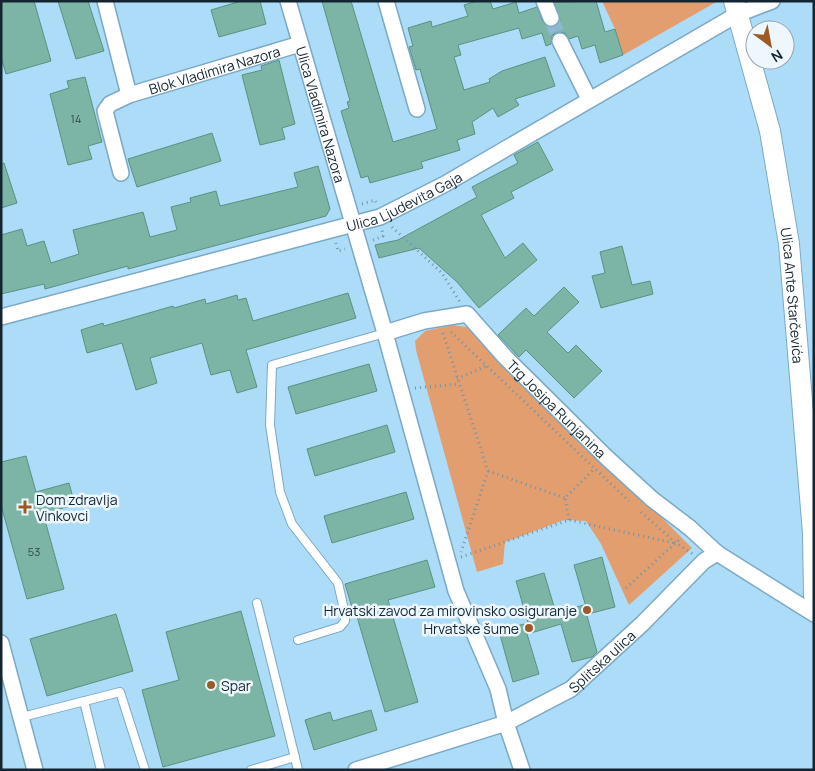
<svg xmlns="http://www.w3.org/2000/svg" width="815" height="771" viewBox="0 0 815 771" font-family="Manrope,sans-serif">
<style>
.green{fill:#e29e6f}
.building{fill:#7cb5a5;stroke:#599182}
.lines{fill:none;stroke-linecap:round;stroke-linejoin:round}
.street-tunnel{stroke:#8eb7d1;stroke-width:15;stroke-dasharray:15 8;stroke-linecap:butt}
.lane-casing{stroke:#7ba9c4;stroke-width:10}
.street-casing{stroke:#7ba9c4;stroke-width:18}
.secondary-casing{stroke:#7ba9c4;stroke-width:22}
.path{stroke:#7094aa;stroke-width:3;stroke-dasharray:1 4;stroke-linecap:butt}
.lane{stroke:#fff;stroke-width:8}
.street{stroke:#fff;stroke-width:15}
.secondary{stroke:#fff;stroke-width:20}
.poi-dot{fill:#9c5a27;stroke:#eef7fd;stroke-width:2}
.labels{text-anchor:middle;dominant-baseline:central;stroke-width:5;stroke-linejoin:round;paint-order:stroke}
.number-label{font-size:11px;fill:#2d494d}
.street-label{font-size:14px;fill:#132530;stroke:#eef7fd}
.poi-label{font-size:14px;fill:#132530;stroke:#eef7fd;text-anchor:start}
</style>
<rect width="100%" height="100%" fill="#addcf9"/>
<g class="green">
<polygon points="602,1 718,1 623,55 615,29"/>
<polygon points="453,325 473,328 692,548 629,605 601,544 586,521 564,520 505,542 503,564 477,572 416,350 415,341 425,331"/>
</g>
<g class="building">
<polygon points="1,1 34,1 51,61 6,74 1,57"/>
<polygon points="58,1 88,1 104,51 76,59"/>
<polygon points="241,1 260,1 266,24 219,37 211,10"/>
<polygon points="322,1 351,1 393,142 437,129 420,69 416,70 409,47 413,46 408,28 431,21 432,27 468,16 464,5 477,1 490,1 493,9 516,2 519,13 537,7 543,22 550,27 555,26 560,20 554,2 596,1 605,32 615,29 623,55 600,63 595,45 582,49 578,36 569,39 565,33 556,32 552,36 551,44 546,46 542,33 522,39 519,28 458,45 461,55 454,57 464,90 490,82 489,79 502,71 545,57 555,86 515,99 519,105 498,117 493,108 472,122 475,134 457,140 460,150 421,162 423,168 370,183 368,176 361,178 341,111 349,108 347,102 350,101"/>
<polygon points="279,60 295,124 282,128 285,139 260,145 242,75 262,70 261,66"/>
<polygon points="85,77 102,142 88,146 92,159 68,165 50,94 69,88 67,81"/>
<polygon points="212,133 221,161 137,187 128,159"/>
<polygon points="538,142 553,170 511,192 514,198 481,215 505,258 523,243 537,260 479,308 457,282 419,248 379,258 375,245 398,240 477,197 472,187 518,163 514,155"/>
<polygon points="4,163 17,203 1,208 1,164"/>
<polygon points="318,166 330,209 326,216 128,269 128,266 45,289 44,284 1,294 1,235 22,229 27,246 44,241 51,263 79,254 73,230 143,212 150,237 177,230 171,207 191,202 190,198 216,191 220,206 298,187 294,173"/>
<polygon points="622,246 632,285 650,281 653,294 601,308 592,276 605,273 600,252"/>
<polygon points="564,287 579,302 547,332 568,353 576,345 602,371 574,398 526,350 519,357 498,335 526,308 534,316"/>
<polygon points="348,293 356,318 246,350 257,387 237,393 230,370 211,375 202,343 150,358 157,383 136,390 122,343 87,353 81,330 103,323 104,326 173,306 174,308 205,299 206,304 237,295 238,300 246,298 253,321"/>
<polygon points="369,364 377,391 296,414 288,387"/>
<polygon points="387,425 395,452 315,476 307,449"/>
<polygon points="26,456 36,492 69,483 75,505 43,513 64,589 27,599 1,505 1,462"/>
<polygon points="406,492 414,519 332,543 324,516"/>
<polygon points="602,557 615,607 588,614 574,565"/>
<polygon points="427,560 435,587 388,600 418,702 385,712 355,610 353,611 345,584"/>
<polygon points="544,573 556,613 584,605 597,652 592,657 572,662 561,624 531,633 516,581"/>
<polygon points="241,611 275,736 163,767 142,690 179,680 166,632"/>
<polygon points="116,614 133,671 47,696 30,639"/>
<polygon points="524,624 539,674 513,682 499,631"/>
<polygon points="371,710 377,730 314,750 305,720 330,712 333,721"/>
</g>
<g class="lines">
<polyline class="street-tunnel" points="551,18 560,41"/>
<g class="lane-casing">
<g id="lane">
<polyline points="257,603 298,770"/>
<polyline points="298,640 340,627 345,621 345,614 338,583 292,524 280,492 270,425 272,365 385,333"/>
<polyline points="84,701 101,770"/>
<polyline points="22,717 120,692 145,770"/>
<polyline points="251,770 295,757"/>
</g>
</g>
<g class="street-casing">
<g id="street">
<path id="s1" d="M105 1 129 95 300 44"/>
<path id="s2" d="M288 1 385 333 456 591 498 689 506 723 522 770"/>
<polyline points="386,1 417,109"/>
<polyline points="544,1 551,18"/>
<polyline points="560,41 589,99"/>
<polyline points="121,173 105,111 110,104 129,95"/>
<path id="s3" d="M1 317 380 217 445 184 738 14 772 1"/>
<path id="s4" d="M385 333 424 321 467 314 505 357 606 457 652 499 690 528 717 553"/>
<polyline points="1,643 35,770"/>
<path id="s5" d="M356 770 506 723 571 689 642 624 704 561 717 553 814 614"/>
</g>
</g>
<g class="secondary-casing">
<g id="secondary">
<path id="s6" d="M734 1 770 131 789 244 813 533 814 596"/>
</g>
</g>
<g class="path">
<polyline points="362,204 375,200 376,202"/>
<polyline points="392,227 442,273 460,302"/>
<polyline points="373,240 383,236 382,230"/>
<polyline points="336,243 338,251 345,249"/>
<polyline points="451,332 629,501"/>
<polyline points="443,333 488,471 461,552"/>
<polyline points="457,379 488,365"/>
<polyline points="415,388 459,384"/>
<polyline points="488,471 565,498"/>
<polyline points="641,512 676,543 693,554"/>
<polyline points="569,520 565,498 595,468"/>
<polyline points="461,557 569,520 674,543"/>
<polyline points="626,588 681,538"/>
</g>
<use href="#lane" class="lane"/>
<use href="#street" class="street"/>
<use href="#secondary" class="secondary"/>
</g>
<g class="poi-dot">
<path d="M22.5 499.5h5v5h5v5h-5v5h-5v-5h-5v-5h5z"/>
<circle cx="587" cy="610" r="5"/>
<circle cx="529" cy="628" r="5"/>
<circle cx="211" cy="685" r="5"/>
</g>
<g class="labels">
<g class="number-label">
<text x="76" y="118">14</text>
<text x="34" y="551">53</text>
</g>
<g class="street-label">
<text stroke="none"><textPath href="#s1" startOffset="186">Blok Vladimira Nazora</textPath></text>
<text stroke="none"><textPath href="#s2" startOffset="118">Ulica Vladimira Nazora</textPath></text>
<text stroke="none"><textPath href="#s3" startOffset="420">Ulica Ljudevita Gaja</textPath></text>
<text stroke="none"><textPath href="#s6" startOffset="301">Ulica Ante Starčevića</textPath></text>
<text stroke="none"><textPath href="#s4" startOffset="215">Trg Josipa Runjanina</textPath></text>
<text stroke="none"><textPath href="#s5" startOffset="272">Splitska ulica</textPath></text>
</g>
<g class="poi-label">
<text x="36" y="499">Dom zdravlja<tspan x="36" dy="16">Vinkovci</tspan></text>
<text x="577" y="610" text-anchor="end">Hrvatski zavod za mirovinsko osiguranje</text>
<text x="519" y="628" text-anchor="end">Hrvatske šume</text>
<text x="221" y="685">Spar</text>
</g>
</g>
<rect width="815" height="771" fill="none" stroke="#132530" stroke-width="5"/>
<g transform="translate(770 45) rotate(148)"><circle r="24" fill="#eef7fd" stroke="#96a3ab"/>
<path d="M0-4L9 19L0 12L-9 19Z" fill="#9c5a27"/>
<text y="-8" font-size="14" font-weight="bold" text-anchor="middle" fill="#132530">N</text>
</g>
</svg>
